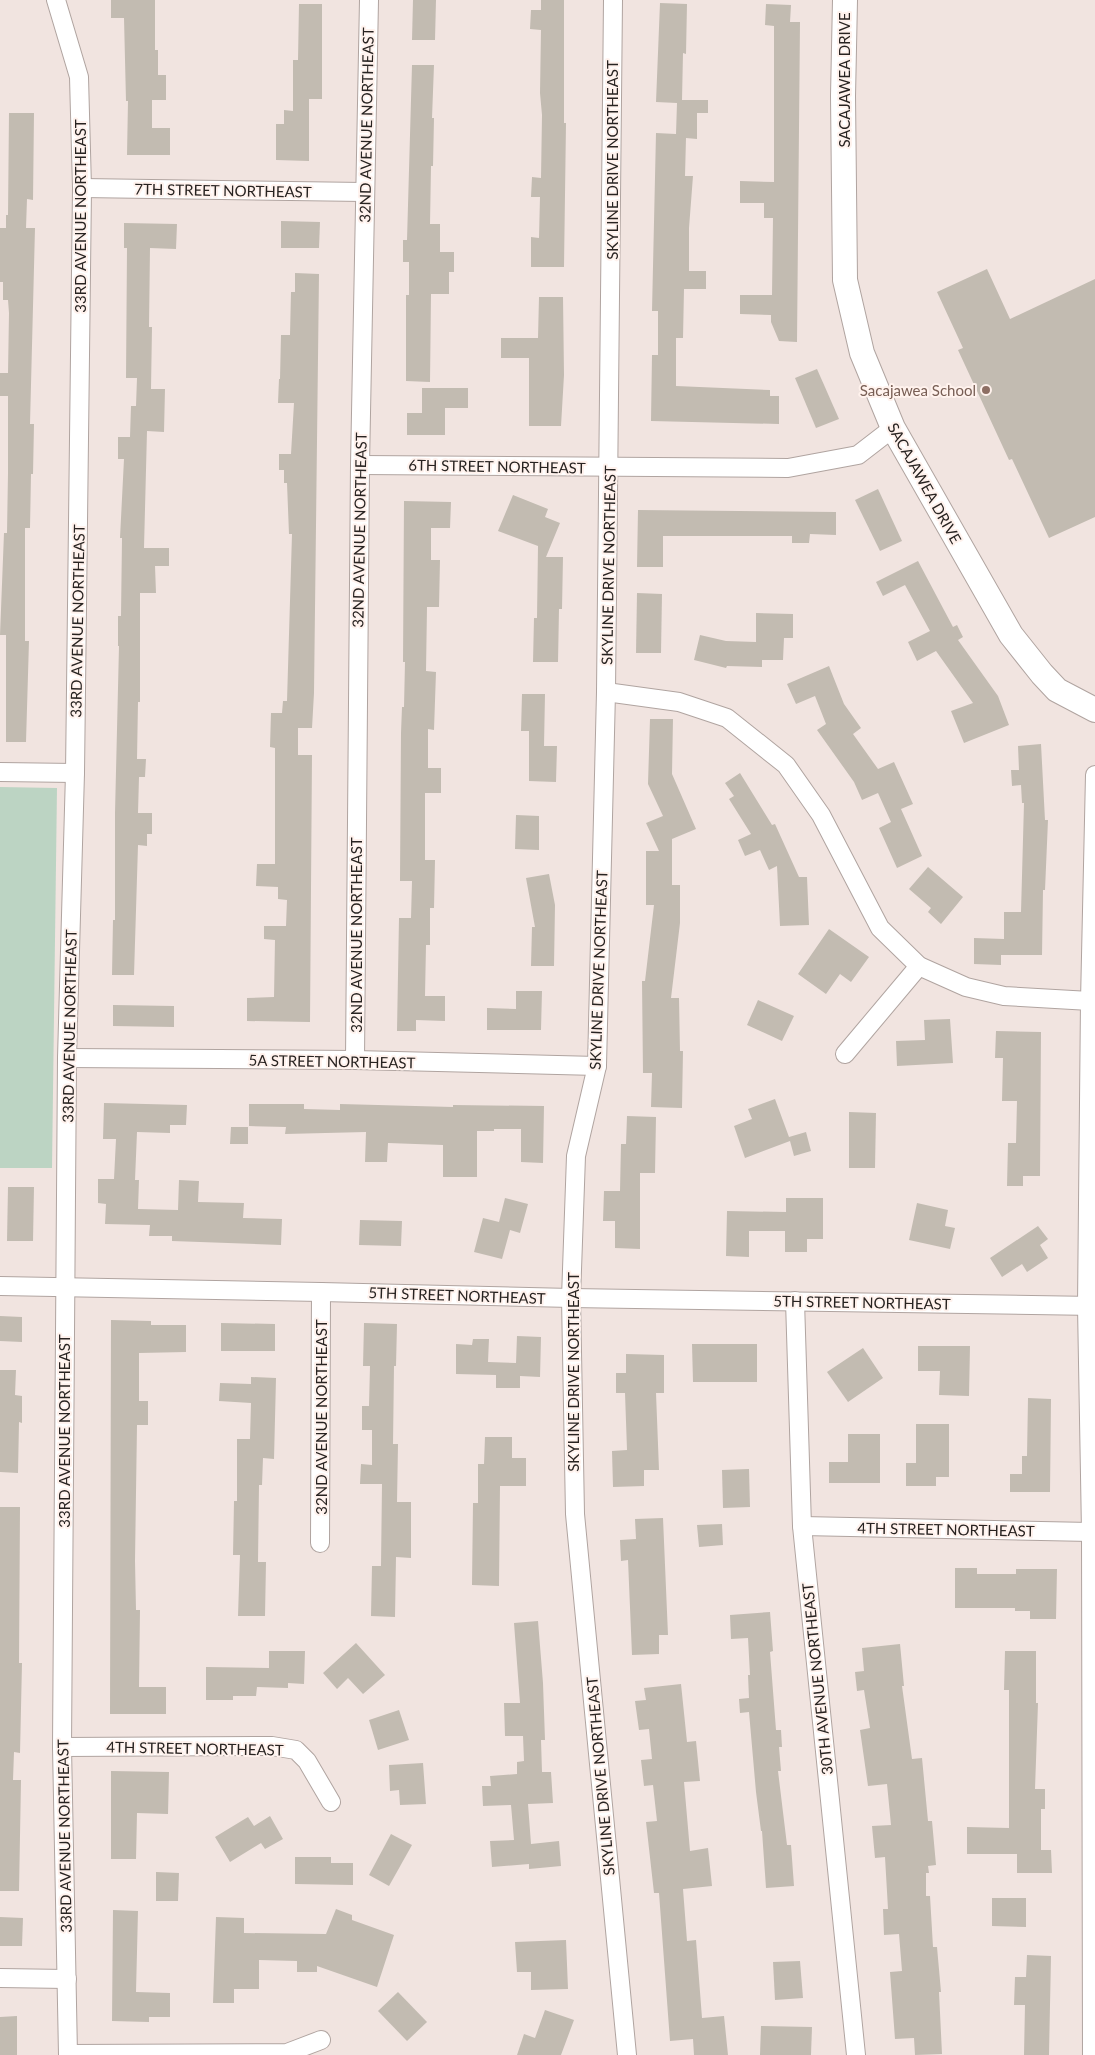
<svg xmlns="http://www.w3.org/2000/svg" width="1095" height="2055" viewBox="0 0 1095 2055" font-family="Lato,sans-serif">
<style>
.green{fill:#bcd4c3}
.building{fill:#c2bbb1}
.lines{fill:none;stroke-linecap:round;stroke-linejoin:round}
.street-casing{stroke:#b0a4a0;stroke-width:20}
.secondary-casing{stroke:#b0a4a0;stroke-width:26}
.street{stroke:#fff;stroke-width:18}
.secondary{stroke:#fff;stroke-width:24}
.education-dot{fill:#8d6e63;stroke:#fff2ed;stroke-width:2}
.labels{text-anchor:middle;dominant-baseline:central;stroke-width:4;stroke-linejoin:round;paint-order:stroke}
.street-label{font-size:15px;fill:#282321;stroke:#fff2ed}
.education-label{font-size:15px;fill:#785e54;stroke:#fff2ed;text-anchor:end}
</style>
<rect width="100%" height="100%" fill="#f1e4e0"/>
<polygon class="green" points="0,787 57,788 52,1168 0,1168"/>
<g class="building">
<polygon points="111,0 155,0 155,50 158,50 158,75 166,75 166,100 152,100 152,128 170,128 170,155 127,155 128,101 126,101 124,18 111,18"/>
<polygon points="413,0 436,0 435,40 412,40"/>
<polygon points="541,0 564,0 564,123 566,123 564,267 531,267 531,237 539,238 540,197 531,197 532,177 541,178 542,115 540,93 541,30 530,29 531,10 541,10"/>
<polygon points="660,3 687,4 686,54 683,53 682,100 708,100 708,113 697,113 697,139 686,138 685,176 693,176 689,228 689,271 706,271 706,289 684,289 683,338 676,338 676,386 770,390 770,396 779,396 779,424 651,421 652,355 658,355 658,311 652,311 656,133 676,134 677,103 656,102"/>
<polygon points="299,4 322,4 322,99 309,99 309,161 276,160 276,124 284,124 284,110 293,111 293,60 298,60"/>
<polygon points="766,4 791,5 790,22 800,22 797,342 779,341 771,322 771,315 740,314 740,295 772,295 773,218 764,218 764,203 740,203 740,181 774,182 774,26 765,25"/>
<polygon points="412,65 434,65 432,118 434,118 433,166 431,166 430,224 440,224 440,252 454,252 454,272 449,272 449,294 431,294 430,382 406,381 406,295 409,295 409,262 403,262 403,240 407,240"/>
<polygon points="9,113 34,113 33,200 27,199 26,228 35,228 30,424 34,424 33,474 31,474 30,528 25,528 25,641 29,641 26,742 6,742 6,635 0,635 4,533 7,533 8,473 8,396 0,396 0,373 8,373 9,313 8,300 3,300 3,282 0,282 0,228 6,228 6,215 8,215"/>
<polygon points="281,221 320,222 319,248 281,248"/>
<polygon points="124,223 177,224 176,249 150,248 149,327 152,327 151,389 165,389 164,432 147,431 144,548 169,548 169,566 155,566 156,593 140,593 140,702 138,702 137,759 146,759 145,777 139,777 138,813 152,813 152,834 147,834 147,846 138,845 134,975 112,975 113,920 115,920 115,813 119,646 118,646 118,616 121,616 122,538 120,538 124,459 118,459 118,437 130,437 131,406 136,406 137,378 126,378 127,248 124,248"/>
<polygon points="987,269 1010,319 1095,279 1095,517 1049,538 1012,459 1009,460 958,350 963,348 937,292"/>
<polygon points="295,273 319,274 314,693 312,728 298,728 298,755 312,755 310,1022 247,1021 247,998 274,997 275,940 264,939 264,926 286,926 287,900 278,899 278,887 256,886 257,864 275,864 275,748 270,747 271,713 282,713 283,701 287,701 292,534 289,534 287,483 284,483 284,470 279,470 279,454 291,454 294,403 278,403 279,379 280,379 281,335 290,335 291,292 295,292"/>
<polygon points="539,297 563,297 564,375 561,426 529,426 529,358 501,358 501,338 538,338"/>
<polygon points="817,369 839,419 816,428 795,378"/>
<polygon points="422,388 468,388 468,408 445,408 445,435 407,435 407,413 422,413"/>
<polygon points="878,489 902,541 880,551 855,500"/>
<polygon points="513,495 548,509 545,517 560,523 546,557 563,557 562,609 559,609 558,662 533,662 534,618 537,618 538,546 498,531"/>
<polygon points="404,501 451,502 450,528 431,528 431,560 440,560 439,607 427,607 426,671 436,672 434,730 428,729 428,768 441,768 441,793 425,793 425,860 435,860 434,908 430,908 430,945 426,945 425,996 445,996 445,1021 416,1020 416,1031 397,1031 399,918 411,918 412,881 400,881 401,733 402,707 404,707 405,662 403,662"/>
<polygon points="638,510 836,512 836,535 810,534 809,543 792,543 792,536 663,536 663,567 637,567"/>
<polygon points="918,561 953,627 957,625 963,637 958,640 998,696 1009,725 964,743 951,711 973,703 936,651 917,661 908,642 930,631 905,585 883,596 876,582"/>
<polygon points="637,593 662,594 661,653 636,653"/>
<polygon points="756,613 793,614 793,638 784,638 783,660 762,660 762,667 727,666 726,668 694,660 700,635 726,641 756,642"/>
<polygon points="829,666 844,704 861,728 853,734 878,769 894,762 913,804 901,809 922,856 897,868 879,828 891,822 878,793 862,800 854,782 817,730 826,724 815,696 796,704 787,684"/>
<polygon points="522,694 545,694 544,746 557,746 556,782 529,781 529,731 521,731"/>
<polygon points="650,719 673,719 672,774 696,829 672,839 672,885 680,885 680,923 671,998 679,998 680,1051 683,1051 682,1108 651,1107 652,1073 643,1073 642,981 645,981 654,905 646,905 646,851 659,851 646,823 663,816 648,784"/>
<polygon points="1041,744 1045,820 1048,820 1045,890 1043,890 1042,955 1001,955 1001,965 974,964 974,938 1004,939 1004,912 1021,912 1024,803 1022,803 1021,785 1012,786 1011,770 1019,770 1018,746"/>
<polygon points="740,773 772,825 775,824 799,877 807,877 809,925 780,926 777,866 769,870 760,850 745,856 738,840 751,834 729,799 734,796 725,783"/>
<polygon points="516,815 539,816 539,850 515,849"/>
<polygon points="928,867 963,897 941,924 928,912 931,908 909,889"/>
<polygon points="549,874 555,905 554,966 531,966 532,927 535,927 526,878"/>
<polygon points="829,929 869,957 851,982 840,974 826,994 798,974"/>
<polygon points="516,991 542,991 541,1030 487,1030 487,1008 516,1009"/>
<polygon points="758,1000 794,1016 782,1041 747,1025"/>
<polygon points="113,1005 174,1006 174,1027 113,1026"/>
<polygon points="950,1019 953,1063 897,1066 896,1041 925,1040 924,1020"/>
<polygon points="996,1031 1041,1032 1040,1176 1023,1176 1023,1186 1007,1186 1008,1143 1016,1143 1017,1101 1002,1101 1003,1058 995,1058"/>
<polygon points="775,1099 789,1137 806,1132 811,1151 794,1156 790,1141 745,1158 734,1126 752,1119 748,1109"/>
<polygon points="104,1103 187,1105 186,1125 170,1125 170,1133 137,1132 135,1180 139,1180 138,1209 178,1210 179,1180 199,1181 198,1202 244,1203 243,1218 282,1219 281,1245 172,1241 172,1236 149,1236 150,1225 105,1224 106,1204 98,1203 98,1179 114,1179 116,1139 103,1139"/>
<polygon points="249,1104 304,1104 304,1109 340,1110 340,1104 453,1107 453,1105 544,1106 543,1163 521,1162 521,1129 494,1129 494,1131 477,1131 477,1177 443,1177 443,1145 388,1143 387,1162 365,1162 366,1132 285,1134 286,1127 249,1126"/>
<polygon points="849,1112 876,1113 875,1168 849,1168"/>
<polygon points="627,1116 656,1117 655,1173 640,1173 640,1249 615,1248 615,1221 603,1221 604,1191 620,1191 621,1144 626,1144"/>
<polygon points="231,1127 248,1127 248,1144 230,1144"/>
<polygon points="8,1187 34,1187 33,1241 7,1241"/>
<polygon points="505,1198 528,1204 520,1233 510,1230 502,1259 474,1252 483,1218 499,1222"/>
<polygon points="786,1198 823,1198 823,1239 807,1239 807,1252 785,1252 785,1231 749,1231 749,1257 726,1256 727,1211 786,1212"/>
<polygon points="917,1203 948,1210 945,1226 955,1228 950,1249 909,1240"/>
<polygon points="360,1220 402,1221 401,1246 359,1245"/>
<polygon points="1038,1226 1048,1239 1040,1245 1048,1258 1027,1272 1022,1264 1002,1277 990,1258"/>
<polygon points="0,1316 22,1317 22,1342 0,1341"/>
<polygon points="111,1320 151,1321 151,1325 186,1325 186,1352 139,1353 139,1401 148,1401 148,1425 137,1425 135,1561 136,1610 140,1610 139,1687 166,1687 166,1714 110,1714"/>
<polygon points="221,1323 275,1324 275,1351 221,1351"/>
<polygon points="364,1323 397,1324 396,1366 394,1366 393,1444 398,1444 397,1502 411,1502 411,1558 396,1557 395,1617 371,1616 372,1566 381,1566 382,1484 360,1484 361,1464 372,1465 372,1430 362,1430 362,1406 369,1406 370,1366 363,1366"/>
<polygon points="517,1336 541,1337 540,1377 520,1376 520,1388 496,1388 496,1375 456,1374 456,1344 472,1345 473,1339 489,1339 488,1362 516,1363"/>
<polygon points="692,1344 757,1344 757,1382 693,1382"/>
<polygon points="918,1346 970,1346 969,1396 939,1395 940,1371 918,1371"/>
<polygon points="863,1348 883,1378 848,1402 827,1372"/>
<polygon points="626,1354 664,1355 664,1393 656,1393 659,1470 644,1470 644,1486 613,1487 612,1451 627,1450 625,1393 616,1393 616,1373 626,1373"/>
<polygon points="0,1370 16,1370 15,1395 22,1396 22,1423 19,1422 18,1473 0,1472"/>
<polygon points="251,1377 276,1378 274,1459 263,1458 262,1485 259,1485 258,1562 266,1562 265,1616 238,1616 240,1555 233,1555 234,1501 237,1501 237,1439 250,1439 251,1403 219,1401 220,1383 251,1384"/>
<polygon points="1028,1398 1051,1399 1050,1492 1010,1492 1010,1474 1022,1474 1022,1456 1027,1456"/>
<polygon points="916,1424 949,1424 949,1477 936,1477 936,1486 906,1486 906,1463 916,1463"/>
<polygon points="848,1434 880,1434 880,1483 829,1483 829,1462 848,1462"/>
<polygon points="485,1437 512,1437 512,1458 526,1458 526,1486 500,1486 499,1586 472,1585 473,1503 478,1503 478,1464 484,1464"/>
<polygon points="749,1469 750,1507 723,1508 722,1470"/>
<polygon points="0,1507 20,1507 19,1663 22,1663 20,1753 14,1752 13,1780 21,1780 19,1891 0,1891"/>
<polygon points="663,1518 668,1635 659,1635 659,1654 632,1655 628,1560 621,1561 620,1540 636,1539 635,1519"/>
<polygon points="722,1524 723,1545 699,1547 697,1525"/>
<polygon points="955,1568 977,1568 977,1574 1016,1574 1016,1569 1057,1569 1056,1619 1030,1619 1030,1611 1015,1611 1015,1608 955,1608"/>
<polygon points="770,1612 773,1651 770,1652 776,1730 781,1730 782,1747 779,1747 781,1771 778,1771 787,1845 791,1845 794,1886 766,1888 762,1831 761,1831 756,1792 749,1712 740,1713 739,1699 749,1698 748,1675 750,1675 748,1638 731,1639 730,1615"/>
<polygon points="538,1621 543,1683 545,1740 541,1740 542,1772 551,1772 553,1803 528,1804 531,1844 559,1841 561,1866 529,1869 529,1864 492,1867 490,1841 514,1840 511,1805 483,1806 482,1786 491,1786 490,1776 517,1774 517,1762 524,1761 523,1736 505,1736 504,1703 520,1703 514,1623"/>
<polygon points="356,1643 385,1675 363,1694 348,1678 337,1689 323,1673"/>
<polygon points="900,1644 904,1686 902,1686 912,1759 922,1758 928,1821 932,1821 936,1865 928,1866 929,1873 926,1873 926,1896 930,1896 933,1947 937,1947 941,1992 939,1992 942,2054 915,2055 914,2038 895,2039 890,1972 902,1971 899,1934 884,1935 883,1909 888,1909 885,1857 875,1858 872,1826 891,1825 887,1784 868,1786 860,1730 870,1728 864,1690 857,1691 855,1672 864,1671 862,1648"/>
<polygon points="269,1651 305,1651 304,1684 288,1683 288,1688 257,1687 256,1696 233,1696 233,1700 206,1700 206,1667 269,1668"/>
<polygon points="1005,1651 1036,1651 1036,1703 1038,1703 1035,1789 1045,1789 1045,1809 1041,1809 1041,1850 1051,1850 1052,1873 1017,1873 1017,1854 967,1854 967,1827 1009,1828 1009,1690 1004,1690"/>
<polygon points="681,1684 687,1742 696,1741 700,1781 684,1782 690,1851 708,1848 712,1886 683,1889 687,1941 696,1940 702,2018 724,2016 728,2055 694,2055 693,2039 670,2041 659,1893 654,1893 646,1822 657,1821 653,1785 644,1786 641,1760 652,1759 649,1729 639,1730 635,1701 646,1700 644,1688"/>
<polygon points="399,1710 409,1740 378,1750 369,1720"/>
<polygon points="423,1763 426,1804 400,1805 399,1790 390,1791 389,1765"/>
<polygon points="111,1771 169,1772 168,1814 137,1813 136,1859 111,1859"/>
<polygon points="270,1816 283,1839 265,1849 261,1843 230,1862 215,1837 248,1817 254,1826"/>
<polygon points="391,1834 412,1845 389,1886 369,1875"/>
<polygon points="295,1857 331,1857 331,1863 353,1863 353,1885 295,1884"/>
<polygon points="156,1872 179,1873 178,1901 156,1901"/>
<polygon points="992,1898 1026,1898 1026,1927 992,1926"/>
<polygon points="336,1909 352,1915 352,1920 394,1935 377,1987 317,1966 317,1972 297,1972 297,1961 259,1960 259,1989 234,1989 234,2003 213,2003 216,1917 244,1918 244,1933 326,1934"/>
<polygon points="113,1910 138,1911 136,1992 170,1993 170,2017 149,2017 149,2022 112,2021"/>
<polygon points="0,1917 23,1918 22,1946 0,1946"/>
<polygon points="566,1940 568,1989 531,1990 531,1972 517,1972 515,1942"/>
<polygon points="1027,1955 1051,1956 1049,2055 1024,2055 1025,2005 1014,2005 1015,1977 1026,1977"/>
<polygon points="800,1961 803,1998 775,2000 773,1962"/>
<polygon points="398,1992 427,2022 407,2041 378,2011"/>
<polygon points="545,2010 574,2020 561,2055 517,2055 524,2034 535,2038"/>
<polygon points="17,2016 17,2055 0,2055 0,2017"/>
<polygon points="761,2026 812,2027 811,2055 760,2055"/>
</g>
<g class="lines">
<g class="street-casing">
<g id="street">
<polyline points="56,0 79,77 82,188 75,773 67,1058 62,1747 68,2055"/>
<polyline points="613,0 606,692 597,1066 576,1156 571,1298 575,1514 627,2055"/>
<polyline points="82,188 364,192"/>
<polyline points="360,465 788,468 858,455 893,428"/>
<polyline points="606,692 679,702 727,718 786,765 821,815 880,928 919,966 966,987 1004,996 1090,1001"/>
<polyline points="0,772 75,773"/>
<polyline points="845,1054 919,966"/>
<polyline points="67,1058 355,1060 597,1066"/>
<polyline points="355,1060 360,465 369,0"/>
<polyline points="0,1286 321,1292 571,1298 1095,1306"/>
<polyline points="795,1301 802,1526 856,2055"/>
<polyline points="802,1526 1091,1532"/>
<polyline points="320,1543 321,1292"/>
<polyline points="62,1747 272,1746 296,1750 307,1761 331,1802"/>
<polyline points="0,1978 67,1979"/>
<polyline points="68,2054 287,2053 321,2040"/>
<polyline points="1092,2055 1091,1532 1087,1306 1090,1001 1095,775"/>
</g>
</g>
<g class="secondary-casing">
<polyline id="secondary" points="845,0 843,96 845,280 862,353 893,428 1011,635 1042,674 1057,690 1095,710"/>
</g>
<use href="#street" class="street"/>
<use href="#secondary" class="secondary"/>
</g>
<circle class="education-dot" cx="986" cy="390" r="5"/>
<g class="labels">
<g class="street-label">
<text transform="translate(844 80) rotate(-90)">SACAJAWEA DRIVE</text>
<text transform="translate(366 125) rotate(-89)">32ND AVENUE NORTHEAST</text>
<text transform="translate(612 160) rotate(-90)">SKYLINE DRIVE NORTHEAST</text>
<text transform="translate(223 190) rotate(1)">7TH STREET NORTHEAST</text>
<text transform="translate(80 216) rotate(-90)">33RD AVENUE NORTHEAST</text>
<text transform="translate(497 466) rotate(1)">6TH STREET NORTHEAST</text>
<text transform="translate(925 483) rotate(61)">SACAJAWEA DRIVE</text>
<text transform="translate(359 530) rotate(-89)">32ND AVENUE NORTHEAST</text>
<text transform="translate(608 565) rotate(-89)">SKYLINE DRIVE NORTHEAST</text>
<text transform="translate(77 621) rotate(-89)">33RD AVENUE NORTHEAST</text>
<text transform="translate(356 935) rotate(-90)">32ND AVENUE NORTHEAST</text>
<text transform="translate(598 970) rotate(-88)">SKYLINE DRIVE NORTHEAST</text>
<text transform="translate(69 1026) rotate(-89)">33RD AVENUE NORTHEAST</text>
<text transform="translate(332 1061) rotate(1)">5A STREET NORTHEAST</text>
<text transform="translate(457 1295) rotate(2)">5TH STREET NORTHEAST</text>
<text transform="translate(862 1302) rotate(1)">5TH STREET NORTHEAST</text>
<text transform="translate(573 1372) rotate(-90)">SKYLINE DRIVE NORTHEAST</text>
<text transform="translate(321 1417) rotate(-90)">32ND AVENUE NORTHEAST</text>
<text transform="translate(64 1431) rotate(-90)">33RD AVENUE NORTHEAST</text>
<text transform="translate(946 1529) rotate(1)">4TH STREET NORTHEAST</text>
<text transform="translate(817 1679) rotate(-96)">30TH AVENUE NORTHEAST</text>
<text transform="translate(195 1748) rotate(1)">4TH STREET NORTHEAST</text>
<text transform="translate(600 1776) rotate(-95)">SKYLINE DRIVE NORTHEAST</text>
<text transform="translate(64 1836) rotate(-91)">33RD AVENUE NORTHEAST</text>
</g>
<g class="education-label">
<text x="976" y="390">Sacajawea School</text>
</g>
</g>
</svg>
